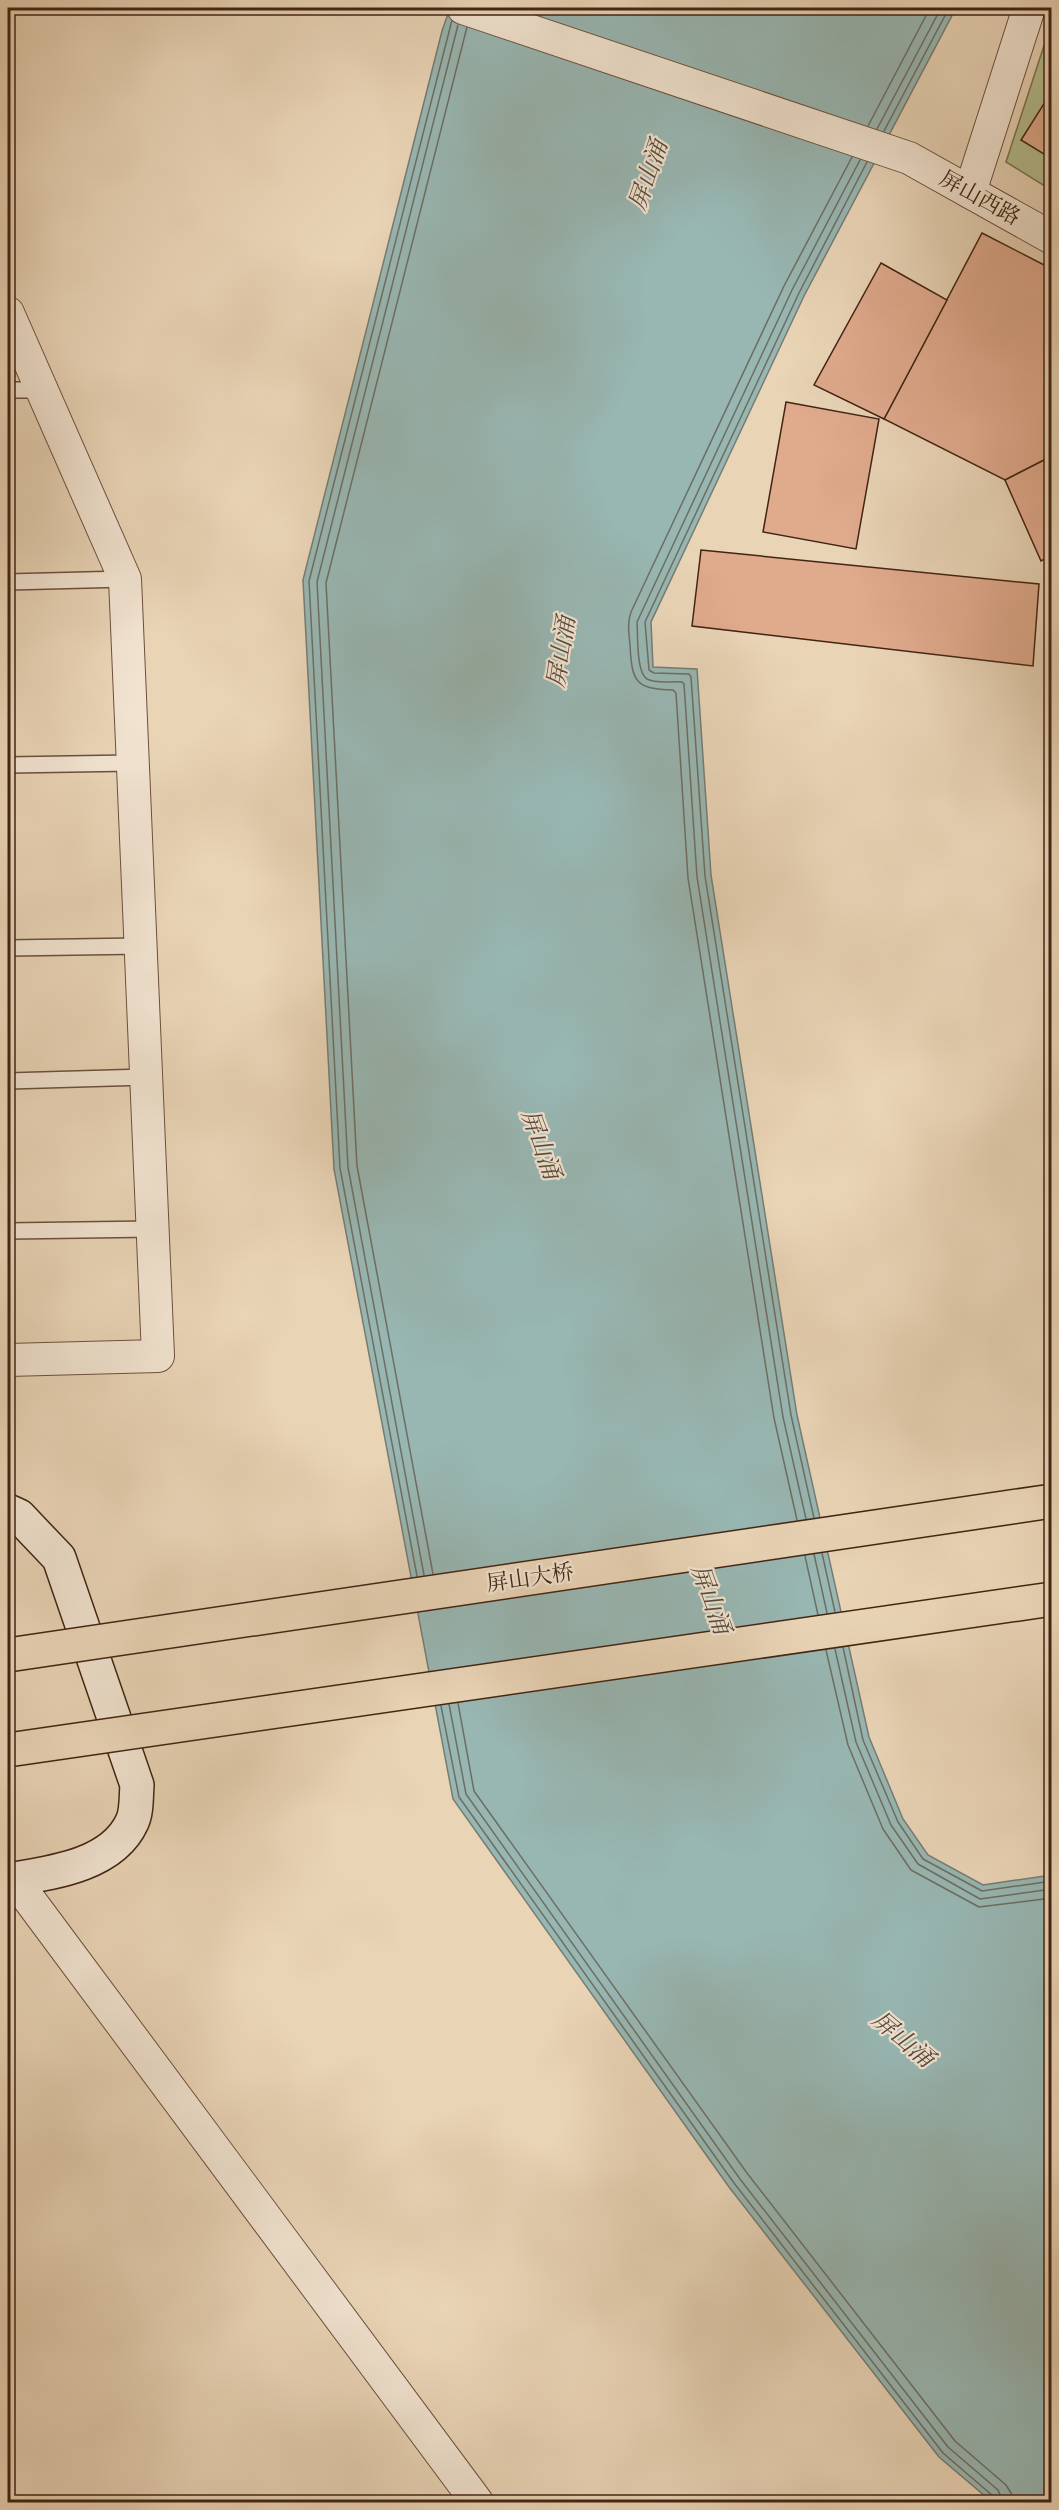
<svg xmlns="http://www.w3.org/2000/svg" width="1059" height="2510" viewBox="0 0 1059 2510" font-family="Alegreya,'Noto Serif SC',serif">
<style>
.green{fill:#b5bd8f;stroke:#7c7051;stroke-width:1.5}
.water{fill:#98b7b3;stroke:#767c73;stroke-width:1.5}
.lines{fill:none;stroke-linecap:round;stroke-linejoin:round}
.shore{stroke:#6d6e63;stroke-width:1.5}
.building{fill:#e0aa8d;stroke:#422413;stroke-width:1.5}
.lane-casing{stroke:#6c503c;stroke-width:18}
.street-casing{stroke:#6c503c;stroke-width:34}
.secondary-casing{stroke:#422413;stroke-width:36}
.lane{stroke:#f1e3d0;stroke-width:15}
.street{stroke:#f1e3d0;stroke-width:32}
.secondary{stroke:#f1e3d0;stroke-width:33}
.highway-bridge-casing{stroke:#422413;stroke-width:36;stroke-linecap:butt}
.highway-bridge{stroke:#e9d4b6;stroke-width:33}
.labels{text-anchor:middle;dominant-baseline:central;stroke-width:4.5;stroke-linejoin:round;paint-order:stroke}
.street-label{font-size:22px;fill:#422413;stroke:#f1e3d0}
.water-label{font-size:24px;font-style:italic;fill:#58493b;stroke:#f1e3d0}
</style>
<rect width="100%" height="100%" fill="#e9d4b6"/>
<filter id="stains"><feTurbulence type="fractalNoise" baseFrequency=".00333" numOctaves="4"/><feColorMatrix values="0 0 0 0 .2 0 0 0 0 .09 0 0 0 0 .02 0 0 0 .5 -.17"/></filter>
<radialGradient id="worn" r=".72"><stop offset=".6" stop-color="#630" stop-opacity="0"/><stop offset="1" stop-color="#630" stop-opacity=".3"/></radialGradient>
<polygon class="green" points="1051,24 1051,190 1006,162"/>
<polygon class="water" points="450,8 956,8 804,296 651,622 653,667 697,669 711,875 797,1415 869,1737 903,1819 928,1855 983,1885 1051,1875 1051,2502 992,2502 939,2457 729,2187 453,1799 334,1169 303,580 442,31"/>
<g class="lines">
<g class="shore">
<polyline points="868,126 930,8"/>
<polyline points="877,129 941,8"/>
<polyline points="884,131 949,8"/>
<polyline points="814,1518 791,1415 705,876 691,677 689,674 654,673 649,670 645,622 799,293 867,162"/>
<path d="M806 1519 783 1417 697 877 684 684 682 682C672 681 656 684 647 679 636 672 638 635 637 622L792 290 860 160"/>
<path d="M797 1520 774 1418 688 878 676 693 673 690C635 689 632 682 630 645 629 634 627 622 631 612L784 286 852 157"/>
<polyline points="822,1553 835,1612"/>
<polyline points="814,1554 827,1613"/>
<polyline points="805,1556 818,1615"/>
<polyline points="433,1574 357,1166 326,583 467,27"/>
<polyline points="424,1575 348,1167 317,582 458,25"/>
<polyline points="417,1576 340,1168 309,581 452,20"/>
<polyline points="843,1647 863,1740 898,1822 923,1859 982,1891 1052,1881"/>
<polyline points="835,1649 856,1742 891,1825 918,1864 980,1899 1052,1889"/>
<polyline points="826,1650 848,1745 883,1829 911,1870 979,1907 1052,1898"/>
<polyline points="458,1703 474,1791 747,2173 955,2441 1006,2485 1011,2493 1012,2502"/>
<polyline points="449,1704 466,1794 740,2179 948,2447 998,2490 1003,2502"/>
<polyline points="441,1706 459,1797 734,2183 943,2453 993,2496 995,2502"/>
</g>
</g>
<g class="building">
<polygon points="1052,91 1052,159 1021,140"/>
<polygon points="982,233 1052,269 1052,456 1005,480 884,419"/>
<polygon points="881,263 947,300 884,419 814,385"/>
<polygon points="786,402 879,419 856,549 763,532"/>
<polygon points="1052,456 1052,555 1041,561 1005,480"/>
<polygon points="701,550 1039,584 1033,666 692,626"/>
</g>
<g class="lines">
<g class="lane-casing">
<g id="lane">
<polyline points="8,390 41,390"/>
<polyline points="8,582 125,579"/>
<polyline points="8,765 132,763"/>
<polyline points="8,948 141,946"/>
<polyline points="8,1081 146,1077"/>
<polyline points="8,1231 153,1229"/>
</g>
</g>
<g class="street-casing">
<g id="street">
<polyline points="463,8 909,158 1052,238"/>
<polyline points="970,192 1029,8"/>
<polyline points="8,313 125,579 158,1356 8,1360"/>
<polyline points="14,1879 477,2502"/>
</g>
</g>
<g class="secondary-casing">
<path id="secondary" d="M8 1511 19 1516 59 1558 137 1785C136 1796 137 1812 132 1822 112 1866 50 1873 8 1880"/>
</g>
<use href="#lane" class="lane"/>
<use href="#street" class="street"/>
<use href="#secondary" class="secondary"/>
<g class="highway-bridge-casing">
<g id="highway-bridge">
<polyline points="8,1655 1052,1501"/>
<polyline points="8,1750 1052,1599"/>
</g>
</g>
<use href="#highway-bridge" class="highway-bridge"/>
</g>
<g class="labels">
<g class="street-label">
<text transform="translate(980 198) rotate(29)">屏山西路</text>
<text transform="translate(530 1578) rotate(-8)">屏山大桥</text>
</g>
<g class="water-label">
<text transform="translate(648 175) rotate(-71)">屏山涌</text>
<text transform="translate(561 652) rotate(-81)">屏山涌</text>
<text transform="translate(541 1144) rotate(70)">屏山涌</text>
<text transform="translate(711 1599) rotate(70)">屏山涌</text>
<text transform="translate(903 2039) rotate(40)">屏山涌</text>
</g>
</g>
<rect width="1059" height="2510" fill="none" stroke="#e9d4b6" stroke-width="30"/>
<rect x="9" y="9" width="1041" height="2492" fill="none" stroke="#422413" stroke-width="3"/>
<rect x="15" y="15" width="1029" height="2480" fill="none" stroke="#422413" stroke-width="1.5"/>
<rect width="100%" height="100%" filter="url(#stains)"/>
<rect width="100%" height="100%" fill="url(#worn)"/>
</svg>
